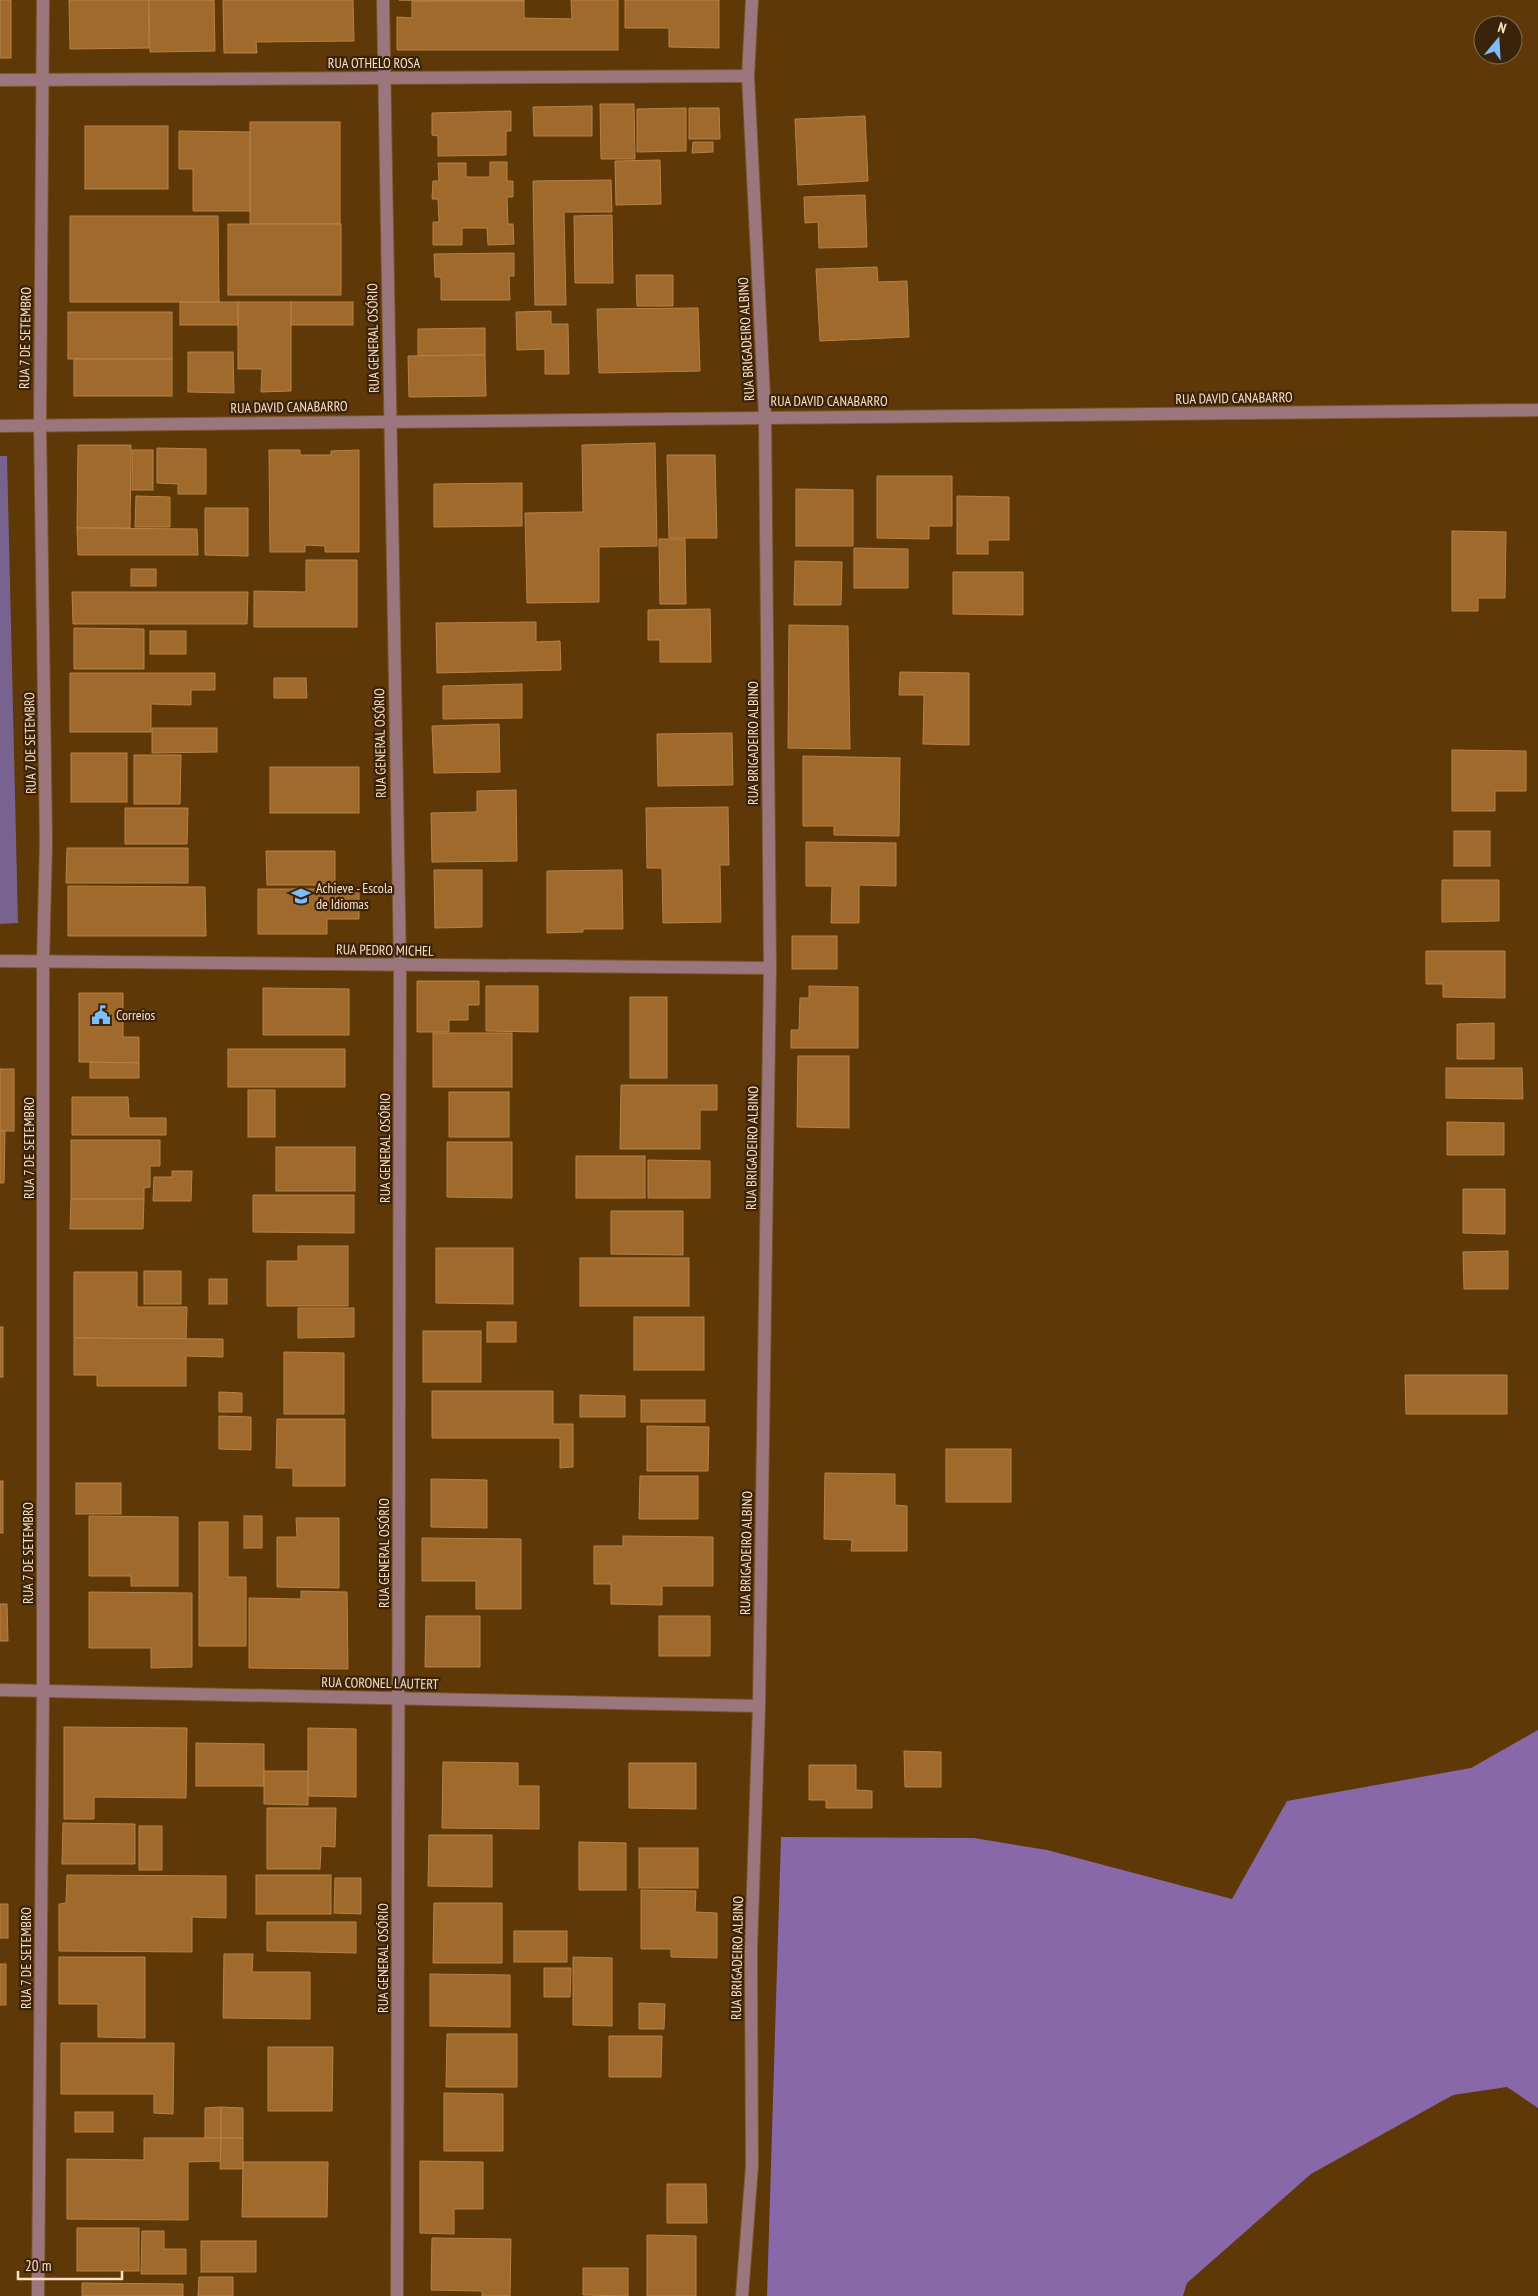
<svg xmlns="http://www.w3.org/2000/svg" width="1538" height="2296" viewBox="0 0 1538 2296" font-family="'PT Sans Narrow',sans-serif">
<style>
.green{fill:#786290}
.forest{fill:#8868a8}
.building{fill:#a06a2c;stroke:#b78248}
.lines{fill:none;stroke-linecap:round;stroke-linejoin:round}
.minor-casing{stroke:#7b5629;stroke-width:14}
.minor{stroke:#9b777d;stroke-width:12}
.labels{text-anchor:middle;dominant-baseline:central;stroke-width:4.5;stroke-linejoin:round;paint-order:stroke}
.street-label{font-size:14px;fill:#fee0c4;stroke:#39230a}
.poi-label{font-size:14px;fill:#fee0c4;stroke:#39230a;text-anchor:start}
</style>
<rect width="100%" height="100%" fill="#5e3807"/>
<polygon class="green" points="0,456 7,456 18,923 0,924"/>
<polygon class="forest" points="1538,1730 1538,2108 1507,2087 1453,2095 1311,2174 1187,2283 1183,2296 767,2296 781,1837 974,1838 1047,1850 1232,1899 1287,1801 1471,1768"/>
<g class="building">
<rect x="0" y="0" width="11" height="58"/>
<polygon points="69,0 149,0 149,48 70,49"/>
<polygon points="149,0 214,0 215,51 150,52"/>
<polygon points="223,0 353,0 354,41 256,42 257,53 224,53"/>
<polygon points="524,0 524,1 399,0"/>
<polygon points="571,0 618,0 618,50 397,50 397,17 412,18 412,1 524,1 524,18 572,19"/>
<polygon points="625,0 719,0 719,48 669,47 669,28 625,28"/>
<polygon points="600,104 634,104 635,159 601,159"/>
<polygon points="592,106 592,136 534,136 533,107"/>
<polygon points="686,108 686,151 637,152 637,109"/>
<polygon points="689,108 719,108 720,139 689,139"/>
<polygon points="511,111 511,131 506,131 506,155 438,156 438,136 432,135 432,113"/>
<polygon points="865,116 868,181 798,185 795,119"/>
<rect x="250" y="122" width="90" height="102"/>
<rect x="85" y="126" width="83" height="63"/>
<polygon points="179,131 250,132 250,211 193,211 193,169 179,169"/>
<polygon points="693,142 713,142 713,152 692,153"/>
<polygon points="660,160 661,204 616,205 615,161"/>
<polygon points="490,162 507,162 507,181 513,181 513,197 507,197 508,224 513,224 514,244 488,245 487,228 462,228 462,245 433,245 433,222 439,222 438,199 432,199 433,181 439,181 438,163 466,163 466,177 490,177"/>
<polygon points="611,180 612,212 564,212 566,305 535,305 533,181"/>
<polygon points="865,195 867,247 819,248 818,222 805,223 804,197"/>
<polygon points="612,215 613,283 575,283 574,216"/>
<polygon points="70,216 218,216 219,302 70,302"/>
<rect x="228" y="224" width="113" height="71"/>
<polygon points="514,253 514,276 509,276 510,300 441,300 441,277 435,277 434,254"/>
<polygon points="877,267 878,282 907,281 909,337 820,341 816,269"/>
<polygon points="636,275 673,275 673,306 637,306"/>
<rect x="180" y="302" width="58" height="23"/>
<polygon points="238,302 291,302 291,391 261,392 262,369 238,369"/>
<rect x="291" y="302" width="62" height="23"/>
<polygon points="698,308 700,371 599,373 597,309"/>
<polygon points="551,311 551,324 568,324 569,374 545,374 545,349 517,350 516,312"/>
<rect x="68" y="312" width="104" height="47"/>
<polygon points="485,328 485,355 418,356 418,329"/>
<polygon points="188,352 233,352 234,393 188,392"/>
<polygon points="485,355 486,396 409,397 408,356"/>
<rect x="74" y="359" width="98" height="37"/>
<polygon points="655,443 657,546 599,547 599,602 527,603 525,513 583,512 582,445"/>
<polygon points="78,445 131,445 130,528 77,528"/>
<polygon points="157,448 206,449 206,494 178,494 178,484 157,483"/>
<rect x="132" y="450" width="21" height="40"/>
<polygon points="269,450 300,450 300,455 331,455 331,451 359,450 359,552 325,552 325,546 305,545 305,552 270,552"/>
<polygon points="667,455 715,455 717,538 669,538"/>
<polygon points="877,476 952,476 952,526 929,526 929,539 877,538"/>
<polygon points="522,483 522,526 434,527 434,484"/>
<polygon points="796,489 853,490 853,546 796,546"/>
<polygon points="136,496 170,497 170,527 135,527"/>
<polygon points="957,496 1009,497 1009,540 988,540 988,554 957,554"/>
<polygon points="205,508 248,508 248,556 205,555"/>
<polygon points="77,528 197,529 198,555 78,555"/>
<polygon points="1452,531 1506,532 1505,598 1478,598 1478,611 1452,611"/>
<polygon points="659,539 685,539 686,604 660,604"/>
<polygon points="854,548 908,549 908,588 854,588"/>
<polygon points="306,560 357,560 357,627 254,627 254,591 306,592"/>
<polygon points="795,561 842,562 841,605 794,605"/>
<rect x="131" y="569" width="25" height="17"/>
<polygon points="953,572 1023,572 1023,615 953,614"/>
<polygon points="72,592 248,592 247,624 73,624"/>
<polygon points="710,609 711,662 660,662 660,640 648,640 648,610"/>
<polygon points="536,622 536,642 560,641 561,670 437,673 436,623"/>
<polygon points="789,625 848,626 850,749 788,748"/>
<polygon points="74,628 144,629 144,669 74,669"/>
<rect x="150" y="631" width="36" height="23"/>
<polygon points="900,672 969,673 969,745 923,744 924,695 899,695"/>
<polygon points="70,673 215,673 215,690 191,690 191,705 151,704 151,732 70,732"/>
<polygon points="274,678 306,678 307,698 274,698"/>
<polygon points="522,684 522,718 443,719 443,686"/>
<polygon points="499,724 500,772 434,773 432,726"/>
<polygon points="152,728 217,728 217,752 152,753"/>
<polygon points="732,733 733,785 658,786 657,734"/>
<polygon points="1452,750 1526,751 1526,791 1495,791 1495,811 1452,811"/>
<rect x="71" y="753" width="56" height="49"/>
<polygon points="134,755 181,755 180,804 134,804"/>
<polygon points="803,756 900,758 899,836 834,835 834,826 803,826"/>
<rect x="270" y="767" width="89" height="46"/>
<polygon points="516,790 517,861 432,862 431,813 477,812 477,791"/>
<polygon points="728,807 729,865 720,865 721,922 663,923 662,868 647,868 646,808"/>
<polygon points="125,808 188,808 187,844 125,844"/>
<rect x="1454" y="831" width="36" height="35"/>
<polygon points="806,842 896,843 896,886 859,885 859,923 831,923 832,886 806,886"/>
<polygon points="67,848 188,848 188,883 66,883"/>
<polygon points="266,851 335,851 335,885 267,885"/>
<polygon points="434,870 482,870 482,927 435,928"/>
<polygon points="622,870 623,929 583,929 583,932 547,933 547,871"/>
<polygon points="1442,880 1499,880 1499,921 1442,922"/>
<polygon points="68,886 205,887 206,936 68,936"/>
<polygon points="258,889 359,889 359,919 327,919 327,934 258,934"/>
<rect x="792" y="936" width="45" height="33"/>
<polygon points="1426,951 1505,951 1505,998 1443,997 1443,984 1426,984"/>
<polygon points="417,981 479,981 479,1005 468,1005 468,1020 449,1020 449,1032 417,1032"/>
<polygon points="486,986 538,986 538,1032 486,1031"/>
<polygon points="809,986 858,987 858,1048 791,1048 791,1030 799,1030 800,998 809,998"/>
<polygon points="263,988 349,989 349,1035 263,1035"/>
<polygon points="79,993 123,993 123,1037 139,1037 139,1063 79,1062"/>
<rect x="630" y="997" width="37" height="81"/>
<polygon points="1494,1023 1494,1059 1457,1059 1457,1024"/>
<rect x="433" y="1033" width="79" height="54"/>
<rect x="228" y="1049" width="117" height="38"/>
<polygon points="798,1056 849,1056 849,1128 797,1127"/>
<polygon points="90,1062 139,1063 139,1078 90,1078"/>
<polygon points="1446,1068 1522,1068 1523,1099 1446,1098"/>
<rect x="0" y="1069" width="14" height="62"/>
<polygon points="621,1085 717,1085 717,1110 700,1110 700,1149 620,1149"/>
<rect x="248" y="1090" width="27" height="47"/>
<rect x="449" y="1092" width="60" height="45"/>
<polygon points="72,1097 128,1097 129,1118 166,1118 166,1135 72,1135"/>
<polygon points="1447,1122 1504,1123 1504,1155 1447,1155"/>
<polygon points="0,1131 5,1131 4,1183 0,1183"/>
<polygon points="71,1140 160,1140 160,1166 150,1166 150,1187 144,1188 144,1199 71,1199"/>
<polygon points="447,1142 512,1142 512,1198 447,1197"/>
<rect x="276" y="1147" width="79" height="44"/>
<rect x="576" y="1156" width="69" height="42"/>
<polygon points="648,1160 710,1161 710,1198 648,1198"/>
<polygon points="172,1171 192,1171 191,1201 153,1201 154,1177 172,1177"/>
<polygon points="1463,1189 1505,1189 1505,1234 1463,1233"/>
<polygon points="253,1195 354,1195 354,1233 253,1232"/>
<polygon points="71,1199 144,1199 143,1229 70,1229"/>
<polygon points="611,1211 683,1211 683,1255 611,1254"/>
<polygon points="298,1246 348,1246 348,1306 267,1306 267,1261 298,1261"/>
<polygon points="436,1248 513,1248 513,1304 436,1303"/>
<polygon points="1508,1251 1508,1289 1464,1289 1463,1252"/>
<rect x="580" y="1258" width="109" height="48"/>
<rect x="144" y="1271" width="37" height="33"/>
<polygon points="74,1272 137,1272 137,1307 187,1307 186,1339 74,1338"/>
<rect x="209" y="1279" width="18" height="25"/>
<polygon points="298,1308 354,1308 354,1337 298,1338"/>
<rect x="634" y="1317" width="70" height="53"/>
<rect x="487" y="1322" width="29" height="20"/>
<rect x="0" y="1327" width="3" height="50"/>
<rect x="423" y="1331" width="58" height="51"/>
<polygon points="74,1338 223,1339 223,1357 186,1356 186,1386 97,1386 97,1375 74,1375"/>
<polygon points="284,1352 344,1353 344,1414 284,1414"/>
<polygon points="1405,1375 1507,1375 1507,1414 1406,1414"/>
<polygon points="432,1391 553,1391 553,1424 573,1424 573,1467 560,1468 560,1438 432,1438"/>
<polygon points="219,1392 242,1393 242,1412 219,1412"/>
<polygon points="580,1395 625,1396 625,1417 580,1417"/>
<rect x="641" y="1400" width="64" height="22"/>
<polygon points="219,1416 251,1417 251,1450 219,1449"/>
<polygon points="277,1419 345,1419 345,1486 293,1486 293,1468 276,1468"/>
<polygon points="647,1426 709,1427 708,1471 647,1471"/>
<rect x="946" y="1449" width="65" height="53"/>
<polygon points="825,1473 895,1474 895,1505 907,1506 907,1551 851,1551 852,1540 824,1539"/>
<polygon points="640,1476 698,1476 698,1519 639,1519"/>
<polygon points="431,1479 487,1480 487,1528 431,1527"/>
<rect x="0" y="1481" width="3" height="52"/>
<rect x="76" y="1483" width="45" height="31"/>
<polygon points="89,1516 178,1517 178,1586 131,1586 131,1576 89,1576"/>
<rect x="244" y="1516" width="18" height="32"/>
<polygon points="296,1518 339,1518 339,1588 277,1587 277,1537 297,1537"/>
<polygon points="199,1522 228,1522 228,1577 246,1577 246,1646 199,1646"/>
<polygon points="623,1536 713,1537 713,1586 662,1586 662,1605 611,1604 611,1584 594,1584 594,1546 623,1546"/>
<polygon points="422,1538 521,1539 521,1609 476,1609 476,1581 422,1581"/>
<polygon points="301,1591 347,1592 348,1669 249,1668 249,1598 301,1599"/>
<polygon points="89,1592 192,1593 192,1667 151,1668 151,1648 89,1648"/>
<polygon points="0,1604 7,1604 8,1641 0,1641"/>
<polygon points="426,1616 480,1616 480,1667 425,1667"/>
<rect x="659" y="1616" width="51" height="40"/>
<polygon points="64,1727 187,1728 186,1798 94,1797 94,1819 64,1819"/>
<polygon points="308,1728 356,1729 356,1797 308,1796"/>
<polygon points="196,1743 264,1744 264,1786 196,1786"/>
<polygon points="904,1751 941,1752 941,1787 905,1787"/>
<polygon points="443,1762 518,1763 518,1786 539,1786 539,1829 442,1828"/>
<polygon points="629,1763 696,1763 696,1809 629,1808"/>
<polygon points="809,1765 856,1765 856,1790 872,1791 872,1808 826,1808 826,1800 809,1800"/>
<polygon points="264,1771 308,1771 308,1805 264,1804"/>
<polygon points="267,1808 336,1808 335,1847 321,1846 320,1869 267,1869"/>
<polygon points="63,1823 135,1824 135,1864 62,1864"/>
<rect x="139" y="1826" width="23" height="44"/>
<polygon points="429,1835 492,1835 492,1887 428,1886"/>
<polygon points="579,1842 626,1843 626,1890 579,1890"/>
<rect x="639" y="1848" width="59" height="40"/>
<polygon points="67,1875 226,1876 226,1918 192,1917 192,1952 59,1951 59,1904 66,1903"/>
<rect x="256" y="1875" width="75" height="39"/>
<polygon points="335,1878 361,1878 361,1914 334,1913"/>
<polygon points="641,1890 696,1891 695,1912 717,1913 717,1958 671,1957 671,1949 641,1949"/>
<polygon points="434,1903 502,1903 502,1963 433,1963"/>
<rect x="0" y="1904" width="8" height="34"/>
<polygon points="267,1922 356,1922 356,1953 267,1951"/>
<rect x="514" y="1931" width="53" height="31"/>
<polygon points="224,1954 253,1954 252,1972 310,1972 310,2019 223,2018"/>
<polygon points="59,1957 145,1957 145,2038 98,2037 98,2004 59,2004"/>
<polygon points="573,1957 612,1958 612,2026 573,2025"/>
<rect x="0" y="1964" width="6" height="41"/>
<polygon points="544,1968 571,1968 570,1997 544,1997"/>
<polygon points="430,1974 510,1975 510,2027 430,2026"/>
<polygon points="639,2003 665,2004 664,2029 639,2029"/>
<polygon points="447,2034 517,2034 517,2087 446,2087"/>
<polygon points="609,2036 662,2036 661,2077 609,2077"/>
<polygon points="61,2043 174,2043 173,2114 154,2113 154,2094 61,2094"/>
<polygon points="268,2047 333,2047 332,2111 268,2111"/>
<polygon points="444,2093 503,2094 503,2151 444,2151"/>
<polygon points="221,2107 221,2138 205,2138 205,2108"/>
<polygon points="221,2107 243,2108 243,2138 221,2138"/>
<rect x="75" y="2112" width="38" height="20"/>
<polygon points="144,2138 221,2138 221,2161 188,2162 188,2220 67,2219 67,2159 144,2160"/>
<polygon points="221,2138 243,2138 243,2169 220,2169"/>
<polygon points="420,2161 483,2162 483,2209 454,2209 454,2234 420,2233"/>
<polygon points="243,2162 328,2162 327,2217 242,2217"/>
<polygon points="667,2184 706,2184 707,2223 667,2223"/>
<rect x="77" y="2228" width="62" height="43"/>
<polygon points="142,2231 164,2231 164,2249 186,2249 186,2274 141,2274"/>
<polygon points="647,2235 696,2236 696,2296 647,2296"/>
<polygon points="432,2238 511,2239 510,2296 482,2296 482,2291 431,2290"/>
<rect x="201" y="2241" width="55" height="31"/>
<polygon points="583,2268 628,2268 628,2296 583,2295"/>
<polygon points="199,2277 233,2277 233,2296 198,2296"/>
<polygon points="82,2283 183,2284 183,2296 82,2296"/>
</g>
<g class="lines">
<g class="minor-casing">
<g id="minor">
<polyline points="383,0 400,965 397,2296"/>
<polyline points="0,80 748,76"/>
<polyline points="0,426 1538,410"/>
<polyline points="0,961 770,968"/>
<polyline points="0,1690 759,1706"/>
<polyline points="38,2296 43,1691 43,961 46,842 40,425 43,0"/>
<polyline points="742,2296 752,2166 751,1951 759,1706 770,968 765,416 748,76 752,0"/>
</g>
</g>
<use href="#minor" class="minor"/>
</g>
<defs>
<g id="school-bare" transform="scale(1.5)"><path d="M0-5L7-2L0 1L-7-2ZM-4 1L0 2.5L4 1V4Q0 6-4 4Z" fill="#7cbef9" stroke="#39230a" stroke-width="2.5" paint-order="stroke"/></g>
<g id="civic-bare" transform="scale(1.5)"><path d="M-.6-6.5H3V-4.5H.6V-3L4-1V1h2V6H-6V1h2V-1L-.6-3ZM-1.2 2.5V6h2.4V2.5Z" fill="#7cbef9" stroke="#39230a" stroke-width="2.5" paint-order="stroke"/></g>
</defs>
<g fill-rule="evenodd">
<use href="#school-bare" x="301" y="896"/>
<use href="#civic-bare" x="101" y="1015"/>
</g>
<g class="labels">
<g class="street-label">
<text x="374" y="63">RUA OTHELO ROSA</text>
<text transform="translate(25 338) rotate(-89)">RUA 7 DE SETEMBRO</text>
<text transform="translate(373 338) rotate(-91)">RUA GENERAL OSÓRIO</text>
<text transform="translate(746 339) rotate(-93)">RUA BRIGADEIRO ALBINO</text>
<text transform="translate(1234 398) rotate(-1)">RUA DAVID CANABARRO</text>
<text x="829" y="401">RUA DAVID CANABARRO</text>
<text transform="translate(289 407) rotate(-1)">RUA DAVID CANABARRO</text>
<text transform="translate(30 743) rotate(-91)">RUA 7 DE SETEMBRO</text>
<text transform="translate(380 743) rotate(-91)">RUA GENERAL OSÓRIO</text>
<text transform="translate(753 743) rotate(-90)">RUA BRIGADEIRO ALBINO</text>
<text transform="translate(385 950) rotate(1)">RUA PEDRO MICHEL</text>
<text transform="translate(29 1148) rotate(-90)">RUA 7 DE SETEMBRO</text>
<text transform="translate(385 1148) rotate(-90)">RUA GENERAL OSÓRIO</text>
<text transform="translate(752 1148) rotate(-89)">RUA BRIGADEIRO ALBINO</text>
<text transform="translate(28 1553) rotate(-90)">RUA 7 DE SETEMBRO</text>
<text transform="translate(384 1553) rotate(-90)">RUA GENERAL OSÓRIO</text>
<text transform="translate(746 1553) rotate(-89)">RUA BRIGADEIRO ALBINO</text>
<text transform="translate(380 1683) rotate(1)">RUA CORONEL LAUTERT</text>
<text transform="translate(26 1958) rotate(-90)">RUA 7 DE SETEMBRO</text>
<text transform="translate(383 1958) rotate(-90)">RUA GENERAL OSÓRIO</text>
<text transform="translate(737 1958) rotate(-89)">RUA BRIGADEIRO ALBINO</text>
</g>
<g class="poi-label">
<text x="316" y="888">Achieve - Escola<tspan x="316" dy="16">de Idiomas</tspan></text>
<text x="116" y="1015">Correios</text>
</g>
</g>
<g transform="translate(1498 40) rotate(18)"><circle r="24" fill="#39230a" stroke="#886f54"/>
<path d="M0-4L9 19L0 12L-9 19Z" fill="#7cbef9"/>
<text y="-8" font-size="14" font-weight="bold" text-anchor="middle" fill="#fee0c4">N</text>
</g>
<path d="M18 2271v8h104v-8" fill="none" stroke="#fee0c4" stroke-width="2.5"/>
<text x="25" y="2271" font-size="15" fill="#fee0c4" stroke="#39230a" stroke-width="4" paint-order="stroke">20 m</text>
</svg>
